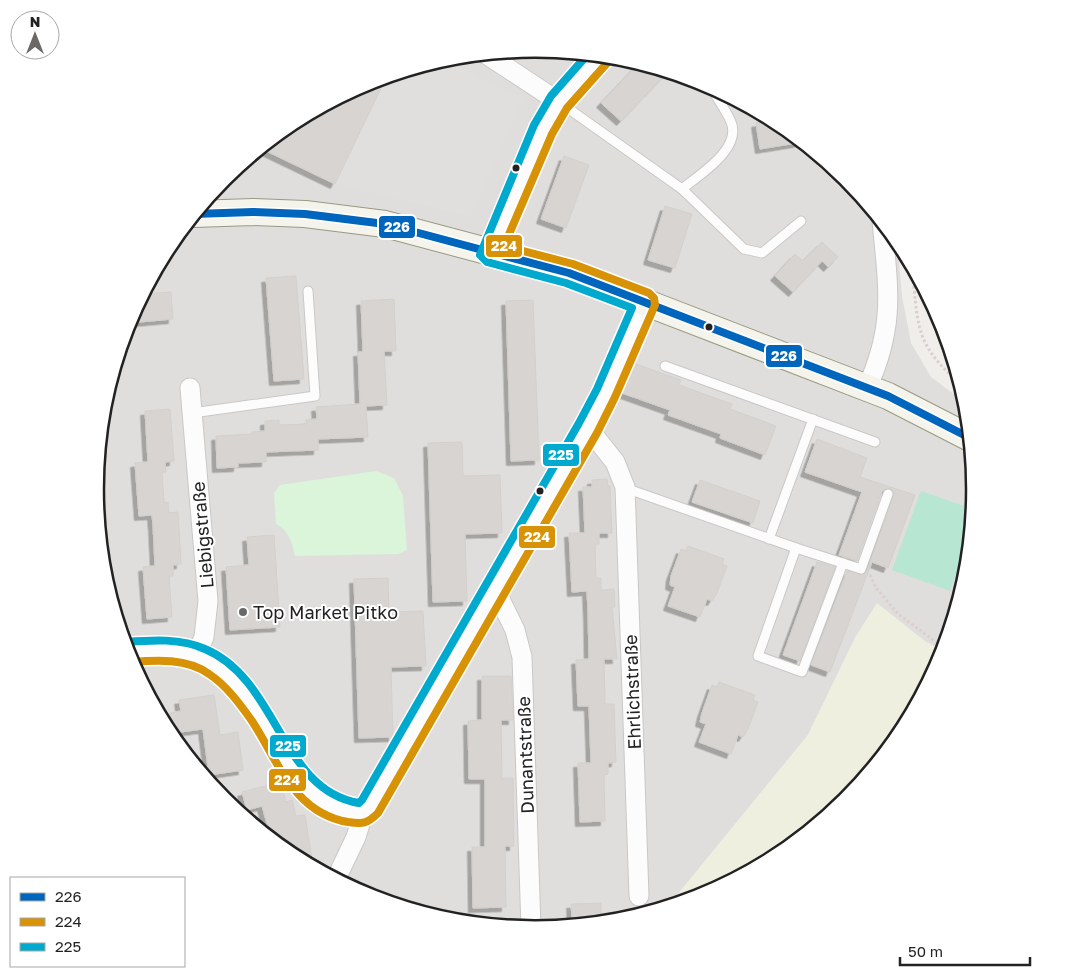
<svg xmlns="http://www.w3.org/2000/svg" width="1070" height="977" viewBox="0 0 1070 977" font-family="'Golos Text',sans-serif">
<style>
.residential{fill:#dfdedc}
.farmland{fill:#efefdf}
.grass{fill:#ddeccb}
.park{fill:#daf5da}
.pitch{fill:#b7e6d2}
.parking{fill:#e0dfde}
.building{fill:#d7d4d2;stroke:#d3d0cc;filter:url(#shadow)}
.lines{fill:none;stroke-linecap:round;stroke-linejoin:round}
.lane-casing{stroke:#c9c8c7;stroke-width:11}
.street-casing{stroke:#c9c8c7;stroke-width:21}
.secondary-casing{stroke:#999a82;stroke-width:28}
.path{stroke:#dccecd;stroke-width:3;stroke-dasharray:2.5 2.5;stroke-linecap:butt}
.lane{stroke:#fdfcfc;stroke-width:9}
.street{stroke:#fdfcfc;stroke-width:19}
.secondary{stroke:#f4f4ed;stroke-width:26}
.bus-1-casing{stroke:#fff;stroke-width:11}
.bus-2-casing{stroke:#fff;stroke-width:11}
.bus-3-casing{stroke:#fff;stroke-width:11}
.bus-1{stroke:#0065bd;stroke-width:8}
.bus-2{stroke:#d79205;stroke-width:8}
.bus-3{stroke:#00a9ce;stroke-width:8}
.bus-dot{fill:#222;stroke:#fff;stroke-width:2}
.poi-dot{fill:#6a6968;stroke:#fff;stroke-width:2}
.labels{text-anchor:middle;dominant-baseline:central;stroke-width:4;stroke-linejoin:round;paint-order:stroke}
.street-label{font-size:18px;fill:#222;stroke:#fff}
.poi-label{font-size:18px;fill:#222;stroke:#fff;text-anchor:start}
.rim{fill:none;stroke:#222;stroke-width:2.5}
.line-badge{stroke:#fff;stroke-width:2}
.badge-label{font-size:14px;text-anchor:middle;font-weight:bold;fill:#fff}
</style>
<defs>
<filter id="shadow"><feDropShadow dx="-4.5" dy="4.5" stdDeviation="0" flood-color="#0004"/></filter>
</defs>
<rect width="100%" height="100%" fill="#f0eeeb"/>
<polygon class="residential" points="535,49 621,57 704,82 780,123 846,178 897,240 902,296 911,343 931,377 966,403 975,489 966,575 943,651 926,642 877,604 855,638 808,735 669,905 621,920 535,928 449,920 366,895 290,854 224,799 169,733 129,657 104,574 95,488 104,402 129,320 170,244 224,177 291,123 367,82 449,57"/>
<polygon class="farmland" points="877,603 926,642 943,651 900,733 846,800 779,854 703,895 669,905 808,735 855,638"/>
<path class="grass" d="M924 289 941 320 954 363C934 343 930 316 924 289Z"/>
<path class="park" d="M376 471 394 478 403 496 407 550 398 554 295 556C292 542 289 531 276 524L274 493 280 485Z"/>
<polygon class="pitch" points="921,491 973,509 970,533 950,591 892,570"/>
<polygon class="parking" points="440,60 523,98 470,217 335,184 387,76"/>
<g class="building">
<polygon points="639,63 668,72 621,121 601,103"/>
<polygon points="387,76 335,184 260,148 291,123 367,82"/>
<polygon points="772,120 780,123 803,142 760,149 756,123"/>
<polygon points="564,156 589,165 566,228 541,219"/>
<polygon points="665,206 692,214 675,268 648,260"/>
<polygon points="822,242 838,257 828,267 822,261 793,292 775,276 795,254 803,261"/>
<polygon points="296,276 304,379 274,381 266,278"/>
<polygon points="171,292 173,319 128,323 142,294"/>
<polygon points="394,299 396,351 384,351 387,405 366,406 368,437 318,439 318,450 266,452 266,462 238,463 238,467 217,468 216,436 252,434 252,432 265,431 265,421 279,420 279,425 306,424 306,420 317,419 316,407 360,404 358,352 363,352 361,301"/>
<polygon points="533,300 539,460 511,461 506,301"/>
<polygon points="633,363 681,380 679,385 732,404 730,409 776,426 765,455 720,438 721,434 668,415 670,410 622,393"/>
<polygon points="170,409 174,461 165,462 166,472 162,472 164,503 168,502 169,513 178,512 181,564 173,565 173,576 169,576 172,617 147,619 143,567 155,566 153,525 152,515 139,516 135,463 148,462 145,411"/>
<polygon points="817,439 867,458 860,477 915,495 888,568 872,562 830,672 811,665 847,571 862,575 867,571 894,493 890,488 882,491 857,561 839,555 862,492 805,472"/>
<polygon points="462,442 463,476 500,475 502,533 465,534 467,601 433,602 428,443"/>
<polygon points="607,479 608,486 610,486 612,533 599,533 599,544 595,544 596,578 601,578 601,590 614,589 615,607 612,607 617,659 604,659 605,704 614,704 616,762 608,763 608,774 604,775 605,821 580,822 578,763 591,763 589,706 578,706 576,660 589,659 588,611 587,591 572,592 569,533 585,533 583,487 592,487 592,480"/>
<polygon points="700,480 760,501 753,523 692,502"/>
<polygon points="274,535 280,627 230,630 226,567 249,565 247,537"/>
<polygon points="688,546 724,559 722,564 727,566 717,593 712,601 707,599 700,617 668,606 675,587 670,585 671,576 681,549 686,551"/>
<polygon points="817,562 835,567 800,661 783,655"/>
<polygon points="388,578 389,612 423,611 426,666 391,667 393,737 359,738 354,579"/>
<polygon points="482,676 511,676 513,720 501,720 502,778 513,778 514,846 505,846 506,907 473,908 472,847 485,847 485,779 469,779 468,721 482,720"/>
<polygon points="719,682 755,695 753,700 758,702 748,729 743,737 738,735 731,754 699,742 706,724 700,722 702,713 712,685 717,687"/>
<polygon points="214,695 220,735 238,732 243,770 209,775 203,729 173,733 170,713 181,711 179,700"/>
<polygon points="281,782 286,802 292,800 296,816 305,815 313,866 290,854 271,838 262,806 247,810 242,792"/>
<polygon points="601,903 601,922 577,924 577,918 572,918 571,904"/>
</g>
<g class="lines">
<g class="lane-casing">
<g id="lane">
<polyline points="559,102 682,189 744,249 762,253 801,221"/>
<path d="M682 189C699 175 742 149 731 122 726 110 717 98 710 86"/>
<polyline points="665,366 875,442"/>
<polyline points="192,413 315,396 308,291"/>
<polyline points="625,488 796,548 758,656 802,672 843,563"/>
<polyline points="769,539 813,419"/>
<polyline points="796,548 861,569 888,494"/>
</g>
</g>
<g class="street-casing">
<g id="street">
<polyline points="486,54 559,102"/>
<polyline points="490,253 543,130 559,102 601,55"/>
<polyline points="190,388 208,601 204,637 196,656"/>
<path d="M867 388C896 324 888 287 882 221"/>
<polyline points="588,428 615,462 625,487 639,896"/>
<polyline points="495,589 515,630 522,657 531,928"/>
<path d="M127 652C150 650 174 649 196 656 212 661 224 672 235 684 247 698 259 712 267 727 292 771 307 810 363 814"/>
<polyline points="336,879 356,837 363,814 391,772 588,428 606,393 645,302"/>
</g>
</g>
<g class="secondary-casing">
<polyline id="secondary" points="194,214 253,212 305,214 385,224 569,273 888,396 970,438"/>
</g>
<g class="path">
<path d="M912 266C918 322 913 344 960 383"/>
<polyline points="870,575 876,588 898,614 944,648"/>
</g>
<use href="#lane" class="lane"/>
<use href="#street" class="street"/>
<use href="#secondary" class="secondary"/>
<g class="bus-1-casing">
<polyline id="bus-1" points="194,214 253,212 305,214 385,224 569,273 888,396 970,438"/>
</g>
<g class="bus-2-casing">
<path id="bus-2" d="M131 662C157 660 187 658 209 674 226 685 240 704 252 721 278 761 294 813 348 822 363 824 367 824 378 813L597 433 615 397 655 305 654 298 649 293 573 264 504 246 552 134 567 108 608 62"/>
</g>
<g class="bus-3-casing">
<path id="bus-3" d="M126 642C152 640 181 638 205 649 279 680 280 790 359 803L362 800 579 423 597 389 632 308 566 283 487 262 480 255 534 125 551 96 588 54"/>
</g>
<use href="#bus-1" class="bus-1"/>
<use href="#bus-2" class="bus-2"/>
<use href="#bus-3" class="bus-3"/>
</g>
<g class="bus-dot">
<circle cx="516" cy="168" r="4.5"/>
<circle cx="709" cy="327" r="4.5"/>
<circle cx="540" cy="491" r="4.5"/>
</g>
<circle class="poi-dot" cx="243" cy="612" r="5"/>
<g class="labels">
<g class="street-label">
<text transform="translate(202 535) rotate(-95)">Liebigstraße</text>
<text transform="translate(632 692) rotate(-92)">Ehrlichstraße</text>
<text transform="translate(525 755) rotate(-92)">Dunantstraße</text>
</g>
<g class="poi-label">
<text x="253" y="612">Top Market Pitko</text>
</g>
</g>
<path d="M0 0H1070V977H0ZM104 489a431 431 0 1 1 862 0a431 431 0 1 1-862 0Z" fill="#fff" fill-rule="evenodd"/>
<path class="rim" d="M104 489a431 431 0 1 1 862 0a431 431 0 1 1-862 0Z"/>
<g class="line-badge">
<rect x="378" y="215" width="38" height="24" rx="5" fill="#0065bd"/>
<rect x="485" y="234" width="38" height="24" rx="5" fill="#d79205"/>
<rect x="765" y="344" width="38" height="24" rx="5" fill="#0065bd"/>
<rect x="542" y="443" width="38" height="24" rx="5" fill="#00a9ce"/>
<rect x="518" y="525" width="38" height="24" rx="5" fill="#d79205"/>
<rect x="269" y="734" width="38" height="24" rx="5" fill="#00a9ce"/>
<rect x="268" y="768" width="39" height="24" rx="5" fill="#d79205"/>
</g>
<g class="badge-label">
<text x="397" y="232">226</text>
<text x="504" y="251">224</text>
<text x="784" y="361">226</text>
<text x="561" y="460">225</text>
<text x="537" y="542">224</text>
<text x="288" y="751">225</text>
<text x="287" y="785">224</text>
</g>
<rect x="10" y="877" width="175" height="90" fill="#ffffff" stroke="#a7a7a7"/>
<rect x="20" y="893" width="25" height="8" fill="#0065bd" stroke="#a7a7a7"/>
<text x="55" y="902" font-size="15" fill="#222222">226</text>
<rect x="20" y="918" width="25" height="8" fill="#d79205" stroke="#a7a7a7"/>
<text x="55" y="927" font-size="15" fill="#222222">224</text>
<rect x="20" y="943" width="25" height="8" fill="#00a9ce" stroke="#a7a7a7"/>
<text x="55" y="952" font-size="15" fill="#222222">225</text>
<g transform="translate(35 35)"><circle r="24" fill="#ffffff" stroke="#a7a7a7"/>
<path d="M0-4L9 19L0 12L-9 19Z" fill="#6a6968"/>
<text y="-8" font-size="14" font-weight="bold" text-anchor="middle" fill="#222222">N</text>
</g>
<path d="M900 957v8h130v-8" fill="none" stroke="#222222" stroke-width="2.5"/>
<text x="908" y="957" font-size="15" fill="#222222" stroke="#ffffff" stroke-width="4" paint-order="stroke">50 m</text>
</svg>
